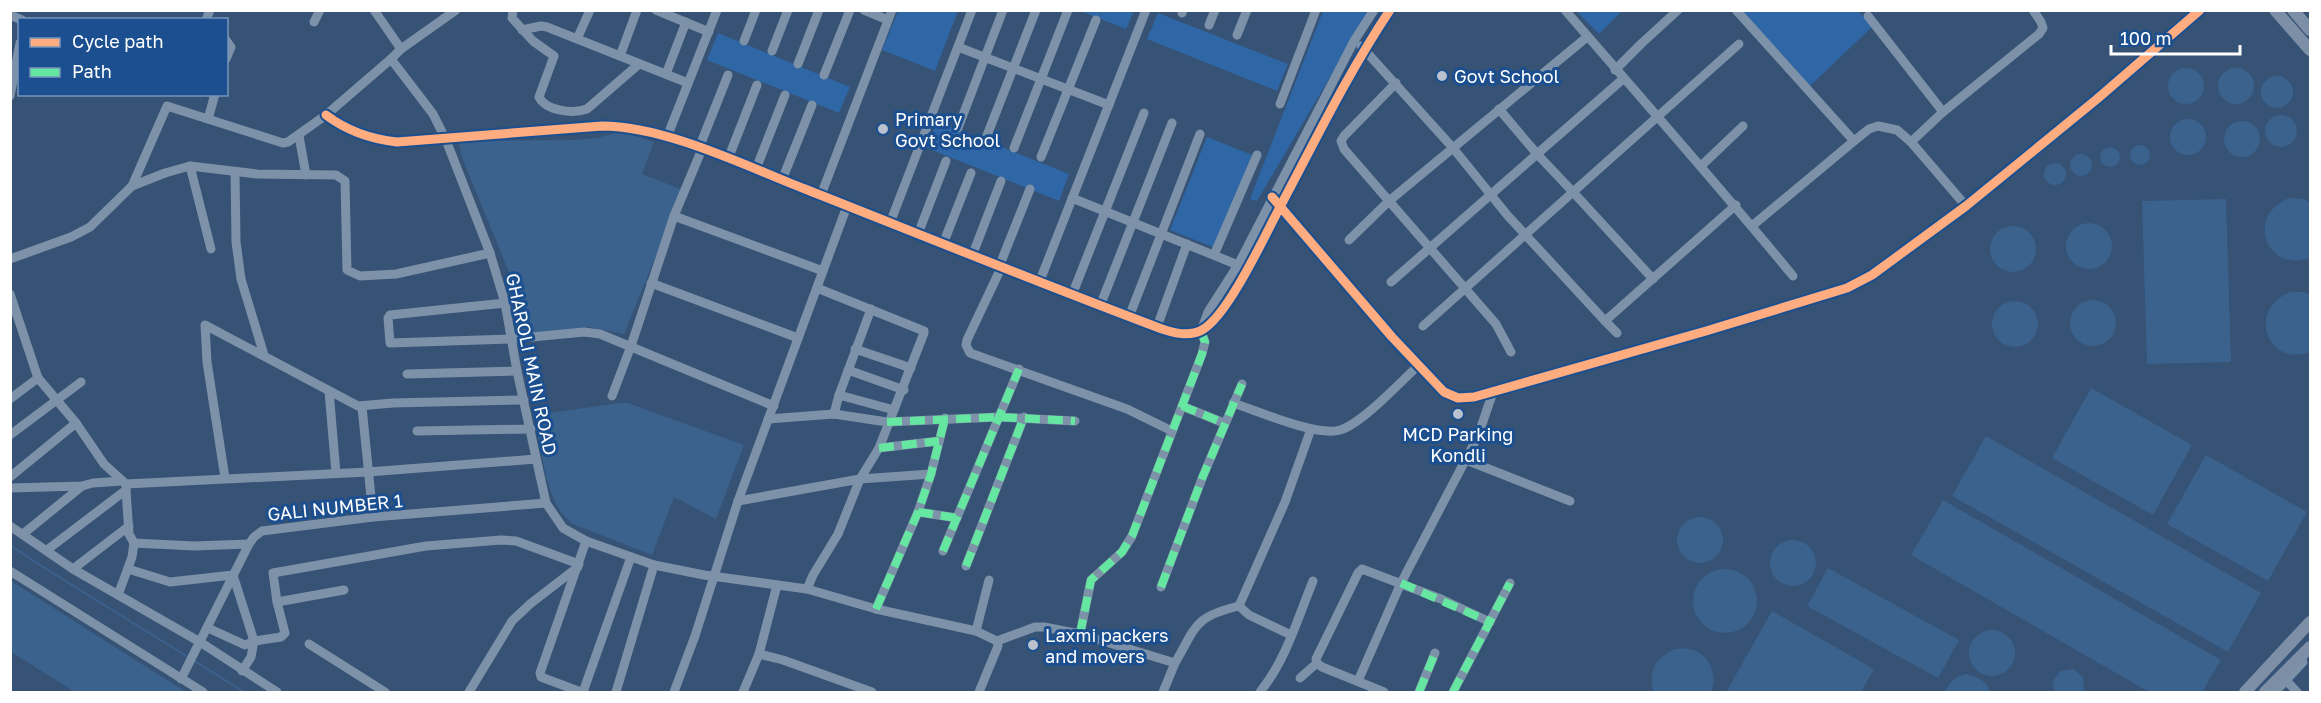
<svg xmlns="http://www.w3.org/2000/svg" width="2321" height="703" viewBox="0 0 2321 703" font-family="'Golos Text',sans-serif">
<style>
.green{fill:#2f66a5}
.water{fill:#3b618d}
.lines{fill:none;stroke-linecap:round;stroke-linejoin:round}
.stream{stroke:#3b618d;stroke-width:2}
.minor{stroke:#7d92a8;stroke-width:9}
.major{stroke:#7d8ea7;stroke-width:12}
.quiet{stroke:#66e7a1;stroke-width:8;stroke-dasharray:15 8;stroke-linecap:butt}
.cycleway-casing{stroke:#1b4f8f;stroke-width:13}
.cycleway{stroke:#ffac80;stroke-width:9}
.poi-dot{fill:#b9c2ce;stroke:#1b4f8f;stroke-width:2}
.labels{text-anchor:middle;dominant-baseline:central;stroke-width:6;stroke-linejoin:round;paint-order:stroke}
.poi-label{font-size:18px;fill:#fff;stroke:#1b4f8f;text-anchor:start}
.street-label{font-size:18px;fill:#fff;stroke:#1b4f8f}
</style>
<rect width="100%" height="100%" fill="#365274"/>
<g class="green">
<polygon points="898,11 958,11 935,71 882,50"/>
<polygon points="1080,11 1134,11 1126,29"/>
<polygon points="1323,11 1369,11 1257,201 1250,199"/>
<polygon points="1576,11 1576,10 1622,11 1599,34"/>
<polygon points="1739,11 1858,11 1873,26 1810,86"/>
<polygon points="1158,13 1288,64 1277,91 1147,39"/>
<polygon points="718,33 850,87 839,113 707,60"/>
<polygon points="937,121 1069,174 1059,201 927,148"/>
<polygon points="1207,137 1252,155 1215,248 1170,230"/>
</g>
<g class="water">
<circle cx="2236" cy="86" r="18"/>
<circle cx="2186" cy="86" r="18"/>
<circle cx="2277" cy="92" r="16"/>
<circle cx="2281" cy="131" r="16"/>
<circle cx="2188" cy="137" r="18"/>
<circle cx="2242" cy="139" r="18"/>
<polygon points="622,131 654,142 642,174 683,190 624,334 589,327 523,336 513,282 463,160 458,141 574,140 597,138"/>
<circle cx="2140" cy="155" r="10"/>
<circle cx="2110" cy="157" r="10"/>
<circle cx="2081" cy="165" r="11"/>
<circle cx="2055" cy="174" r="11"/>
<path d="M2289 198 2303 199 2310 202V258C2267 274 2244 216 2289 198Z"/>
<polygon points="2226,199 2231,362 2147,364 2142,201"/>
<circle cx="2089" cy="246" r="23"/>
<circle cx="2013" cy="249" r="23"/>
<path d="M2290 292H2304L2310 295V352C2268 368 2246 310 2290 292Z"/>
<circle cx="2093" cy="323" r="23"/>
<circle cx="2015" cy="324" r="23"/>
<polygon points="2091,388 2192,445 2153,515 2052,458"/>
<path d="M620 403H628L744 445 716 519 674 497 652 555 573 524C545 505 541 447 535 415Z"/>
<polygon points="1986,436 2261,593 2228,652 1952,496"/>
<polygon points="2206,455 2307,512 2268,581 2167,524"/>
<polygon points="1943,500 2221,660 2202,692 2149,692 1911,555"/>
<circle cx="1700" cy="540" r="23"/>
<circle cx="1793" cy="563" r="23"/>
<polygon points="1828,568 1959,640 1938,678 1807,606"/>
<circle cx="1725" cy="601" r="32"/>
<polygon points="10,581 11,581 186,692 75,692 11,652"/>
<polygon points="1772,611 1874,669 1861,692 1726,692"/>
<circle cx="1992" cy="653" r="23"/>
<path d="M1675 649C1680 649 1686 648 1690 649 1709 653 1719 676 1711 692H1654C1647 672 1656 657 1675 649Z"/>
<polygon points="2073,669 2083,677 2084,689 2082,692 2054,692 2053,681 2060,671"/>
<path d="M1965 674C1977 676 1986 680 1990 692H1945C1949 682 1954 678 1965 674Z"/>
</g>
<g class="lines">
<g class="stream">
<polyline points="10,545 35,562 188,657"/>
<polyline points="193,660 244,692"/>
</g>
<g class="minor">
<polyline points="374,10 401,49 391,59 433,114 446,140 490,253 505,303 517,371 546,503 563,528 586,541 654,565 704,575 807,589 876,609 976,631 997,641 998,646 979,692"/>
<path d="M513 10 512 18 533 41 554 56 539 97C546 111 573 114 587 109L639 64"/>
<polyline points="656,10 709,32"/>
<polyline points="864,10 888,20"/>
<path d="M1565 10C1641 98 1719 186 1793 276"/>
<polyline points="1736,10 1854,141"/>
<polyline points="1182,13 1183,10"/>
<polyline points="10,15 22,20"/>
<polyline points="1868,16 1943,112"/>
<polyline points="206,20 210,10"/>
<polyline points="314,22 320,10"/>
<polyline points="1209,25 1215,10"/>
<polyline points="522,30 541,26 547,27 688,83"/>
<polyline points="1237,35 1247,10"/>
<polyline points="577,39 590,10"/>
<polyline points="226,40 231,47 226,59"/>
<polyline points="744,41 756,10"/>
<polyline points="1361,46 1453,148 1587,37"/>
<polyline points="958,47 1109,105"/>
<polyline points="401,49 456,10"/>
<polyline points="772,51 788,10"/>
<polyline points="620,56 637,10"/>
<polyline points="798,64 819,10"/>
<polyline points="1615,70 1642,43 1678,10"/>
<polyline points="666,74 686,22"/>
<polyline points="824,75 850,10"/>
<polyline points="1396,83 1344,136 1341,141 1344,149 1389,201 1453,148 1508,216 1605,321"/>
<polyline points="10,96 20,43"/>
<polyline points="1280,104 1316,10"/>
<polyline points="1499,109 1537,154 1623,79"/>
<path d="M326 115C347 131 370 139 397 142L602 126C665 126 746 166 805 189 924 236 1042 284 1162 329 1174 333 1189 337 1202 330 1228 316 1265 235 1280 207 1315 141 1348 73 1390 10"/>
<polyline points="208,119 215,94"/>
<polyline points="958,128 1003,10"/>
<polyline points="299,136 306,175"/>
<polyline points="667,137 717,10"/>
<polyline points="986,138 1036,10"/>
<polyline points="1911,142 1943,112 2039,34 2043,28 2041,22 2033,10"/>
<polyline points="699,148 728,75"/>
<polyline points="1014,148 1068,10"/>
<polyline points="1041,157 1096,20"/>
<polyline points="728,159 757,85"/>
<polyline points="190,166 211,249"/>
<polyline points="1701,166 1743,126"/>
<polyline points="756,169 785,95"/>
<polyline points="235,172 236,242 241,279 264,355"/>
<polyline points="782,180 812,105"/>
<polyline points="132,186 165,173 190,166 257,174 336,175 345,181 347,270 360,276 396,274 490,253"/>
<polyline points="821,195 892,10"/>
<polyline points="1272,197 1392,337 1444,392 1458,398 1474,397 1706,331 1847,288 1872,275 1966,206 2097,99 2200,10"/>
<polyline points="1072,198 1243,267"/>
<polyline points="674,216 823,271"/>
<polyline points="890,223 972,10"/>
<polyline points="1752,226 1854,141 1869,129 1878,126 1897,130 1911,142 1966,206"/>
<polyline points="918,234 946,161"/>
<polyline points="1349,240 1389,201 1496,324 1511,352"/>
<polyline points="943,244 971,173"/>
<polyline points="1214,255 1257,155"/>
<polyline points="972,256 1001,181"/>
<polyline points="10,259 71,237 90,227 132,186 167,106 283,143 288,142 326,115 391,59"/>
<polyline points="999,267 1030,189"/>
<polyline points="1001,268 967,340 966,345 970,353 1127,409 1172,431"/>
<polyline points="1653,279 1573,192 1739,44"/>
<polyline points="1391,282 1537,154 1573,192 1423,326"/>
<polyline points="651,283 798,338"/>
<polyline points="1039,283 1146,10"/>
<polyline points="10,294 38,378 76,423 104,464 126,484 368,472 536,459"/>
<polyline points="1072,295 1144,113"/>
<polyline points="505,303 390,315 388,318 390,343 511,339 584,332 600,334 774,406"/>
<polyline points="1100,306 1172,123"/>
<polyline points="1129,317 1200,134"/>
<polyline points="1157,327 1187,244"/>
<polyline points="1617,333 1605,321 1736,205"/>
<polyline points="855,349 911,368"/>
<polyline points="848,370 904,390"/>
<polyline points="407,374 517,371"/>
<polyline points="329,391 336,473"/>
<polyline points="839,395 894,410"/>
<polyline points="612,396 631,346 674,216 702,149"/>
<polyline points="10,399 38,378"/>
<path d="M1233 403C1258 411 1317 437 1340 430 1363 423 1400 382 1419 365"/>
<polyline points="1182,406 1224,423"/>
<polyline points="362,407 373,517"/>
<polyline points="834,414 839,395 871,309"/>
<polyline points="768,419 834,414 887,422 999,417 1075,421"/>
<polyline points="417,431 531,429"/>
<polyline points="10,435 81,382"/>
<polyline points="879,448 939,441"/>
<polyline points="1466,460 1570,501"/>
<polyline points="10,477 76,423"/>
<polyline points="225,478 207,362 205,325 358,406 393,403 524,400"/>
<polyline points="10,488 82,486 93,483 122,481"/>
<polyline points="738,501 860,479 931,474"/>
<polyline points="918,512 957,518"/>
<polyline points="10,526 73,569 200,642 277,692"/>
<polyline points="23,534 82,486"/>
<polyline points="134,543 194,546 249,544"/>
<polyline points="47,550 126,490 126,486"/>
<polyline points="943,551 1019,369"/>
<polyline points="966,566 1024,417"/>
<polyline points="73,569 129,526"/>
<polyline points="128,569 170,582 233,575 254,641 251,657 242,671"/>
<polyline points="10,571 203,692"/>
<polyline points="777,585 759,654 783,660 872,692"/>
<polyline points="1161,587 1203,476 1242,384"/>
<polyline points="807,589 813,575 838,534 860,479 879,448 924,333 924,331 817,288"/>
<polyline points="118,595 132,557 134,543 129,534 126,490"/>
<polyline points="277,602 344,590"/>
<polyline points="876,609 918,512 931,474 945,418"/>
<polyline points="208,628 245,645 254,641 281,637 285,633 277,602 273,573 426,546 501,540 516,541 579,564"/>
<polyline points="976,631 989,580"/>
<polyline points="1080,634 1091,580 1122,552 1132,536 1202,354 1205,342 1201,331 1208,312 1238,265 1354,41 1374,10"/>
<polyline points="1291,635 1249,615 1239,606 1285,502 1311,429"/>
<path d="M997 641 1035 627H1044L1080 634 1175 663C1197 625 1194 617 1239 606"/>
<polyline points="309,644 385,692"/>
<polyline points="2283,677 2297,692"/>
<polyline points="1300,678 1317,663"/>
<polyline points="181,679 249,544 254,537 262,531 373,517 546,503"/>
<polyline points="1358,681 1401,583 1478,436 1493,392"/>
<polyline points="469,692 512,621 530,604 578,567"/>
<polyline points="581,692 541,677 540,673 586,541"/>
<polyline points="583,692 631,557"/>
<polyline points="616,692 654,565"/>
<polyline points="674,692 695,636 738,501 847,206"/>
<polyline points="743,692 759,654"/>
<polyline points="1163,692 1175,663"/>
<path d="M1260 692C1286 660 1297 620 1313 581"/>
<polyline points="1384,692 1322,667 1317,663 1316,659 1358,573 1362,569 1441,599 1490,622"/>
<polyline points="1419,692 1435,653"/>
<polyline points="1453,692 1510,583"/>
<polyline points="2275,692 2303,662"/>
</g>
<g class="major">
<polyline points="2275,10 2310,50"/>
<polyline points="2293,10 2310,30"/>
<polyline points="2245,692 2310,622"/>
<polyline points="2265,692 2310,647"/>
</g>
<g class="quiet">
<polyline points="1182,406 1224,423"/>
<polyline points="887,422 999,417 1075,421"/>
<polyline points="879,448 939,441"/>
<polyline points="918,512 957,518"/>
<polyline points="943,551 1019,369"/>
<polyline points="966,566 1024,417"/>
<polyline points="1401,583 1490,622"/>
<polyline points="1161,587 1203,476 1242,384"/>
<polyline points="876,609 918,512 931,474 945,418"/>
<polyline points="1080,634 1091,580 1122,552 1132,536 1202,354 1205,342 1201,331"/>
<polyline points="1419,692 1435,653"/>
<polyline points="1453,692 1510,583"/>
</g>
<g class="cycleway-casing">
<g id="cycleway">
<path d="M326 115C347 131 370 139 397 142L602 126C665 126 746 166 805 189 924 236 1042 284 1162 329 1174 333 1189 337 1202 330 1228 316 1265 235 1280 207 1315 141 1348 73 1390 10"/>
<polyline points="1272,197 1392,337 1444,392 1458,398 1474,397 1706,331 1847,288 1872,275 1966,206 2097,99 2200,10"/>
</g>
</g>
<use href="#cycleway" class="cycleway"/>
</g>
<g class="poi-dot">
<circle cx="1442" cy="76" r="6"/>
<circle cx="883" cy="129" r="6"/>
<circle cx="1458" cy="414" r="6"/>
<circle cx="1033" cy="645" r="6"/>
</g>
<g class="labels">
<g class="poi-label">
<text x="1454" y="76">Govt School</text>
<text x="895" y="119">Primary<tspan x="895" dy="21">Govt School</tspan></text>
<text x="1458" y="434" text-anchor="middle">MCD Parking<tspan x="1458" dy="21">Kondli</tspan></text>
<text x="1045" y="635">Laxmi packers<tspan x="1045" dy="21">and movers</tspan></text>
</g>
<g class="street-label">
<text transform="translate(532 364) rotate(78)">GHAROLI MAIN ROAD</text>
<text transform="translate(335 507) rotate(-6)">GALI NUMBER 1</text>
</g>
</g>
<rect width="2321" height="703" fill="none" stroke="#ffffff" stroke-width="24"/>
<rect x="18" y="18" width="210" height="78" fill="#1b4f8f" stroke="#7695bc" stroke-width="1.5"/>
<rect x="30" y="38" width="30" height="9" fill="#ffac80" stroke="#7695bc" stroke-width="1.5"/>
<text x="72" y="48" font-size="18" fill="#ffffff">Cycle path</text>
<rect x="30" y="68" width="30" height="9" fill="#66e7a1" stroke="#7695bc" stroke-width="1.5"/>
<text x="72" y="78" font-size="18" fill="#ffffff">Path</text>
<path d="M2111 45v9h129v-9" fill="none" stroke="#ffffff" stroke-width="3"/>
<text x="2120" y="45" font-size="18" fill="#ffffff" stroke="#1b4f8f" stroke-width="4.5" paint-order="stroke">100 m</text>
</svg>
